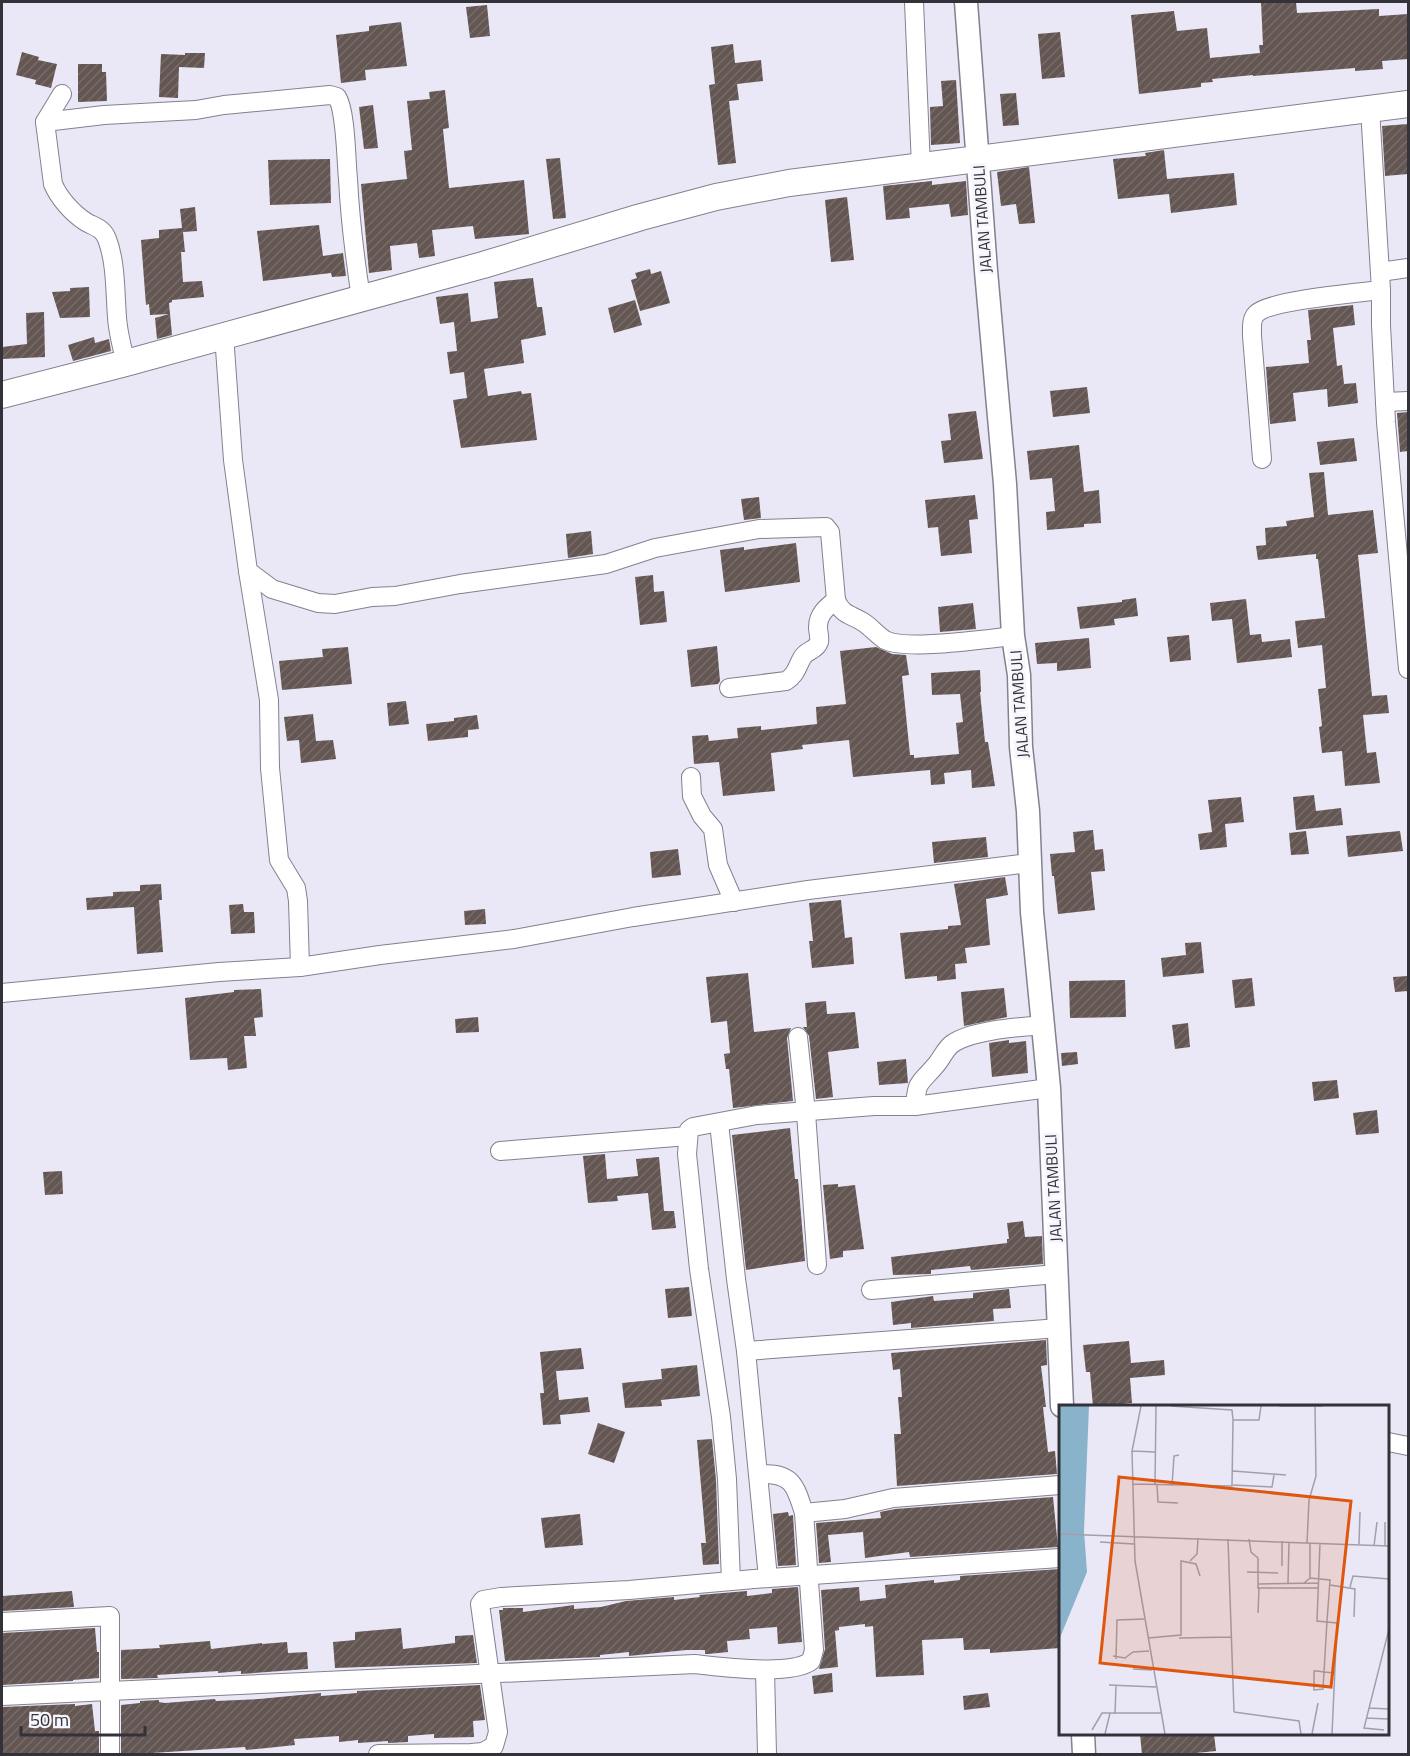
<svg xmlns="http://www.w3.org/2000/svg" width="1410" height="1756" viewBox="0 0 1410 1756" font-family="'Titillium Web',sans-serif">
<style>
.building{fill:url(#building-hatch)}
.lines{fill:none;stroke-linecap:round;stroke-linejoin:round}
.minor-casing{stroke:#83818e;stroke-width:20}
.tertiary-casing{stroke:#83818e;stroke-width:25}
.secondary-casing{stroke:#83818e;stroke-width:28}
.minor{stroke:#fff;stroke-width:18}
.tertiary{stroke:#fff;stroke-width:22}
.secondary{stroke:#fff;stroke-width:26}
.labels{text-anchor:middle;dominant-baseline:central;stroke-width:6;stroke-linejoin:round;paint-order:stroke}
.street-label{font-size:16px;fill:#333238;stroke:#f7f6ff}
.inset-road{fill:none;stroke:#a19fab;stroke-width:1.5}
.view{fill:#df570e;fill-opacity:0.15;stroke:#df570e;stroke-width:3}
.inset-edge{fill:none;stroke:#333238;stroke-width:3}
</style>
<defs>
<pattern id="building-hatch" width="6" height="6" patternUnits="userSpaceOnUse" patternTransform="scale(1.5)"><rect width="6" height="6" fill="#645652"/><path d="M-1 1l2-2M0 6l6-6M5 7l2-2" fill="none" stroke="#776c69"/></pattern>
</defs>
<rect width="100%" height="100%" fill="#eae8f7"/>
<g class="building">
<polygon points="1261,2 1296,2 1297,13 1379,9 1379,16 1408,14 1408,59 1382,61 1383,69 1355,71 1355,68 1253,76 1253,75 1212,79 1213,82 1201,83 1201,87 1139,94 1131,15 1174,11 1177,31 1207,28 1210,58 1260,53 1259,45 1263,45"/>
<polygon points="487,5 490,36 470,38 466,7"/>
<polygon points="401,22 407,66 365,70 366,80 341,83 336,35 369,31 369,26"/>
<polygon points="1060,32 1065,77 1042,79 1038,34"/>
<polygon points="733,44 735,63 761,60 763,81 737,84 739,100 729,101 736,163 718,165 709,85 715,84 711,47"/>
<polygon points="22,52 39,57 38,60 57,64 51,88 35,84 36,80 16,75"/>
<polygon points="185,53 205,53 204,68 179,67 178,98 159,97 161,54 185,55"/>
<polygon points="78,64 102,64 102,72 106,72 107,101 78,102"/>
<polygon points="956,80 960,143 931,145 930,107 943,106 941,81"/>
<polygon points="445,90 449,128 443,129 449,188 524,180 529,234 475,239 473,226 432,230 435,256 419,258 417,243 390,246 392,270 369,273 361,184 407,179 404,151 412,150 407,101 430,99 429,92"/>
<polygon points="1016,93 1019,125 1003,126 1000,94"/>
<polygon points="373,105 378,148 364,149 359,107"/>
<polygon points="1408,124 1408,174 1385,176 1382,126"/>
<polygon points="1164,150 1167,179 1234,173 1237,205 1171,213 1169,194 1118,199 1113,159 1146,156 1145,153"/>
<polygon points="560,158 566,218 553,219 546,159"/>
<polygon points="330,159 331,203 270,205 268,160"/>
<polygon points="1029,167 1035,223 1019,224 1016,204 1001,206 997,172"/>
<polygon points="932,181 932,185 966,181 968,215 951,217 949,204 909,208 910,218 886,220 883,186"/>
<polygon points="847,197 854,260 831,262 825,200"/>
<polygon points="195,207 197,231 183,232 185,252 181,252 183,282 202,281 204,297 172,300 172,302 169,303 172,335 157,339 155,318 169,314 150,315 149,304 146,305 141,240 159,238 159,230 182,228 180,209"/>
<polygon points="319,225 323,256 343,253 346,276 332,277 331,273 263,281 257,231"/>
<polygon points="650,269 651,274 661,271 670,303 640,311 631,280 637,278 635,273"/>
<polygon points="533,278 537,307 542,307 546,335 521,340 524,363 484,369 488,396 521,391 522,394 531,393 537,440 461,448 453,400 467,398 464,372 450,374 447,352 457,351 454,322 440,324 436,297 468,293 471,322 498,318 494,282"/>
<polygon points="89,287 90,317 60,318 52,292 70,291 70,288"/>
<polygon points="635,300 642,325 614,333 608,308"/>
<polygon points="1353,305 1355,325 1333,328 1337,366 1342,365 1344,384 1356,383 1358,403 1328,407 1327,389 1293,393 1296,421 1270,424 1266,367 1309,363 1307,340 1311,340 1308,310"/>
<polygon points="44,312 45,357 2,359 2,347 27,344 26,313"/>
<polygon points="94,337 95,343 109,339 111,351 73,361 68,345"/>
<polygon points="1087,387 1090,413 1053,417 1050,391"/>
<polygon points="976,411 983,459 944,463 941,441 951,440 948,414"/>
<polygon points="1408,412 1408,451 1400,452 1397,413"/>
<polygon points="1354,438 1357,461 1320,465 1317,442"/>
<polygon points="1079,445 1084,492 1099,490 1101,523 1084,524 1084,527 1047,530 1046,512 1055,511 1052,478 1030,480 1027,451"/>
<polygon points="1324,472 1328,515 1373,510 1378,553 1358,555 1372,696 1387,695 1389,713 1363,715 1367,753 1376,752 1380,783 1345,786 1342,751 1322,753 1319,727 1322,726 1318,689 1326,688 1322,645 1298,648 1295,621 1325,618 1318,559 1316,559 1316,554 1258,560 1256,546 1266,545 1265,528 1287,526 1286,521 1314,517 1309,473"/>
<polygon points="975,495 978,519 969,520 972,553 941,556 938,527 928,528 925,500"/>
<polygon points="759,497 761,518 744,520 741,499"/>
<polygon points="591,531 593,554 568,558 566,534"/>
<polygon points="796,543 800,582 725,592 720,550 744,547 744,550"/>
<polygon points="653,575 654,592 664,591 667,622 640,625 635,577"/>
<polygon points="1136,598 1138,616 1114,619 1115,625 1080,629 1077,607 1122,602 1122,600"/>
<polygon points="1246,599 1250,635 1261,634 1262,642 1290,639 1292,657 1237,663 1232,619 1212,621 1210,603"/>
<polygon points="973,603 976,629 940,632 938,607"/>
<polygon points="1189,635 1191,660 1170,662 1167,637"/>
<polygon points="1089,638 1091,668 1057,671 1057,663 1037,664 1035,643"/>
<polygon points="717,646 720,681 718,684 691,687 687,650"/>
<polygon points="348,647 352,684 282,690 279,661 323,657 322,649"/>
<polygon points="876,647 892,654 906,655 909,675 902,676 910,755 914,755 914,758 959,754 956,723 963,722 960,694 932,695 931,673 980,670 981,692 980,692 985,742 988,742 995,786 972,788 971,770 944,773 945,784 931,785 930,770 853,777 849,740 802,745 803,749 771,753 775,791 723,796 719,762 694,764 692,736 708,735 709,741 738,738 737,728 761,726 761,730 817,724 816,707 846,704 840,651"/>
<polygon points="406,701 409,724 389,726 387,703"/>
<polygon points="313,714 316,741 333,740 336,759 301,763 299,740 287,741 284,717"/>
<polygon points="477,715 479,729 468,730 468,737 428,741 426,724 454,721 454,718"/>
<polygon points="1314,795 1316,811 1341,808 1343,825 1296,830 1293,797"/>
<polygon points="1241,797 1244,822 1225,824 1227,847 1200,850 1198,834 1212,832 1208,800"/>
<polygon points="1093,830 1095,850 1103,849 1105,871 1091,872 1095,910 1058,914 1054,876 1052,876 1050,854 1075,852 1073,832"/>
<polygon points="1306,831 1309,854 1291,855 1289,833"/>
<polygon points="1400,831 1403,851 1348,857 1346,836"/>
<polygon points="986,837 988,857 934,863 932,842"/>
<polygon points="678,849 681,875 652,878 650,852"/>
<polygon points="1005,877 1008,895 986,899 990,945 965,948 967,963 955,964 956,979 937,981 937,976 905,979 900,933 948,929 948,926 961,925 954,884"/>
<polygon points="161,884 162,900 159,900 163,952 137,954 134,907 87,910 86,898 113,896 113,892 140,891 140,885"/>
<polygon points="841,900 845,938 852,937 854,964 812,968 809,941 813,941 809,903"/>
<polygon points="243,904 244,912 254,912 255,933 231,934 229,905"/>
<polygon points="485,909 486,924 465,925 464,911"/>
<polygon points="1201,942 1204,973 1163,977 1161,958 1186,955 1185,943"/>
<polygon points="748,973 754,1032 791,1028 787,1038 793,1101 733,1108 729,1069 726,1069 724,1054 730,1053 727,1021 711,1023 706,977"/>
<polygon points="1408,976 1408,991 1395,992 1393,977"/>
<polygon points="1252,978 1255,1006 1235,1008 1232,980"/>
<polygon points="1125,980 1126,1017 1070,1018 1069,981"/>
<polygon points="1004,988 1007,1017 964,1026 961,992"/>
<polygon points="261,989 263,1017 254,1018 256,1036 244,1036 247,1068 228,1070 227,1058 190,1060 185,998 234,992 234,990"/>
<polygon points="826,1001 827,1014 855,1012 859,1048 828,1052 833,1097 816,1099 809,1036 803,1027 807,1027 805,1003"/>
<polygon points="478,1017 479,1032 456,1033 455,1019"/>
<polygon points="1188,1023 1190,1047 1175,1049 1172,1025"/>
<polygon points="1009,1040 1009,1043 1026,1041 1028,1073 992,1077 989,1043"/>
<polygon points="1077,1052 1078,1064 1062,1066 1061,1053"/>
<polygon points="906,1059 908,1083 879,1085 877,1062"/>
<polygon points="1337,1080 1339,1098 1314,1101 1312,1082"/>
<polygon points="1377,1110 1379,1133 1356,1135 1353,1113"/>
<polygon points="790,1128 795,1179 798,1179 805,1261 746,1270 732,1135"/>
<polygon points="605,1154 607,1179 638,1176 636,1159 659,1157 664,1211 674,1211 676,1228 652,1230 648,1193 617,1196 618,1201 588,1203 583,1156"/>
<polygon points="62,1171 63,1194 45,1195 43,1172"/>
<polygon points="838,1184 838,1187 855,1185 864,1249 843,1251 843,1257 830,1259 823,1185"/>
<polygon points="1023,1221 1025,1237 1042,1236 1043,1264 971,1270 970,1266 931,1270 931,1274 893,1275 891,1257 1007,1243 1007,1239 1009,1239 1007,1223"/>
<polygon points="689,1287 692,1316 668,1318 665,1289"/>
<polygon points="1009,1289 1011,1308 993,1309 994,1321 911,1328 911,1323 893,1325 891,1302 933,1296 934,1301 973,1298 973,1293"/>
<polygon points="1046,1340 1047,1365 1041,1366 1046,1407 1043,1407 1048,1452 1055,1451 1057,1474 897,1486 894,1434 901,1434 898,1397 902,1397 900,1369 893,1370 891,1353"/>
<polygon points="1129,1341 1131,1363 1164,1360 1165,1375 1130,1378 1132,1403 1093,1407 1090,1372 1086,1372 1083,1345"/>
<polygon points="581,1348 584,1369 556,1371 559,1400 588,1397 590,1412 560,1415 561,1424 543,1425 540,1393 544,1393 540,1352"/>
<polygon points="697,1365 700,1396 661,1400 662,1406 625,1408 622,1383 662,1379 661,1369"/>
<polygon points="598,1423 625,1432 614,1463 588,1454"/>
<polygon points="712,1439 716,1480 719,1564 703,1565 701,1543 706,1543 697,1440"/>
<polygon points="1053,1497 1058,1547 910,1557 909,1552 865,1558 863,1532 828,1535 831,1562 819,1563 816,1523 881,1518 880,1512 895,1509"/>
<polygon points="788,1512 789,1516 793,1515 796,1565 778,1566 773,1514"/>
<polygon points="580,1514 583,1545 545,1548 541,1518"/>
<polygon points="1060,1569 1060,1648 990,1653 990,1649 964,1650 963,1638 922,1640 924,1675 876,1677 873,1626 865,1627 865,1624 839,1627 839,1630 835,1631 838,1667 819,1669 825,1649 821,1590 859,1587 860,1601 886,1598 885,1585 934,1580 934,1583 960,1580 960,1576"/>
<polygon points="798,1587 802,1642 778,1644 777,1627 749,1629 750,1639 727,1641 728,1652 708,1654 705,1654 705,1650 686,1650 629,1656 629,1652 600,1655 600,1657 505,1661 499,1610 503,1610 503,1608 523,1608 523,1612 574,1605 574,1609 601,1607 626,1601 674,1597 674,1600 700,1597 699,1595 747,1591 747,1596 772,1593 772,1589"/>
<polygon points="72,1591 74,1607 2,1611 2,1596"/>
<polygon points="95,1628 97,1652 99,1652 99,1678 73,1680 73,1681 2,1685 2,1633"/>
<polygon points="401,1628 403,1649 455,1643 455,1636 473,1635 477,1663 335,1668 333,1642 355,1640 355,1632"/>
<polygon points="210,1641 211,1649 262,1643 262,1644 287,1642 288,1653 307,1652 308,1669 241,1674 241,1671 218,1673 218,1671 157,1675 158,1678 121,1679 121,1650 160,1648 159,1645"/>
<polygon points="832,1673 833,1692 814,1694 812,1676"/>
<polygon points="480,1685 485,1720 473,1721 474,1737 434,1738 434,1734 408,1736 408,1742 388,1743 388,1741 358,1743 358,1740 339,1742 339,1736 294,1739 295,1745 267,1748 246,1750 245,1747 121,1755 121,1705 140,1703 140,1701 159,1700 159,1702 165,1703 215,1699 216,1701 259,1699 321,1693 321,1696 357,1693 357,1691"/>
<polygon points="988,1693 990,1707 964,1710 963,1696"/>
<polygon points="75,1704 75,1706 92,1704 95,1731 99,1731 99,1755 2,1755 2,1707"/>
<polygon points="1140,1734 1214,1734 1216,1751 1196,1753 1196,1755 1142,1755"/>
</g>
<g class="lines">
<g class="minor-casing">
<g id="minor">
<polyline points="914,2 921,167"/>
<path d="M62 94 45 122 53 184C59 198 72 213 86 222 95 227 103 228 107 239 116 262 115 292 117 317 118 333 122 348 126 363"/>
<polyline points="1370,109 1381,290 1381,325 1386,422 1408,669"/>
<path d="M45 122 104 115 196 110 224 105 330 95 337 97C346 111 346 160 348 179 350 219 355 259 361 298"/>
<polyline points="1380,272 1408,268"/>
<path d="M224 335 233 460 248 571 272 589 318 603 335 604 372 597 395 596 460 584 606 564 655 548 759 529 826 527 830 532 836 600C842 615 850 614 863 622 871 627 877 635 885 640 906 651 987 639 1013 636"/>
<polyline points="1385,402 1408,401"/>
<path d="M1262 459 1252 336C1252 330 1251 319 1256 314 1269 300 1359 293 1381 290"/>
<polyline points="248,571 269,700 270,768 279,860 296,888 298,901 300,967"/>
<path d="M729 688 786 681C796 675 797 667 802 658 806 650 816 651 819 642 820 637 818 632 818 627 818 614 827 607 836 600"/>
<polyline points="691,777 692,796 702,816 713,829 718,865 734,902"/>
<polyline points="2,993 219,972 300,967 380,955 514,939 633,917 808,890 1029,863"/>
<polyline points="798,1037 806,1113 817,1265"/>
<polyline points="915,1106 1049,1088"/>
<polyline points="719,1123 736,1279 746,1351 768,1578"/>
<polyline points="500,1151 688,1136"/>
<polyline points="871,1290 1057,1274"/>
<polyline points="746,1351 1059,1328"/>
<polyline points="1388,1442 1408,1446"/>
<polyline points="804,1513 845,1509 893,1498 1060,1485"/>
<path d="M731 1581 727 1479 721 1417 699 1269 687 1154 689 1130 693 1127 757 1115 874 1106H915C917 1080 919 1085 935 1066 941 1060 945 1049 952 1044 971 1030 1020 1027 1044 1025"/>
<polyline points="2,1622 110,1616 110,1754"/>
<polyline points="765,1670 767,1754"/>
<path d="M2 1696 695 1664C720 1667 791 1676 811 1661L814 1650 804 1513C795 1483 791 1473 759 1474"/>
<polyline points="378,1754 471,1753 483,1752 494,1746 498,1732 480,1604 483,1600 501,1597 629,1590 754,1579 1060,1558"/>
</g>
</g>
<g class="tertiary-casing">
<g id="tertiary">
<polyline points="966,2 986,271 1005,484 1013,636 1019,675 1021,747 1028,811 1032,912 1049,1088 1062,1406"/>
<polyline points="1083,1734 1084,1754"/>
</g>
</g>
<g class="secondary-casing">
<polyline id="secondary" points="2,395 126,363 483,265 641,217 716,197 789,183 1408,104"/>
</g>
<use href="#minor" class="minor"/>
<use href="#tertiary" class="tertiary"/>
<use href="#secondary" class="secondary"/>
</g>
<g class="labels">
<g class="street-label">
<text transform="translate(982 219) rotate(-94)">JALAN TAMBULI</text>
<text transform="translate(1019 704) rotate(-94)">JALAN TAMBULI</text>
<text transform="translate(1053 1188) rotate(-93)">JALAN TAMBULI</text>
</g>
</g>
<g transform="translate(1059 1405)">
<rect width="330" height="330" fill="#eae8f7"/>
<path d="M0 1H30L25 126 28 167 0 235Z" fill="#89b3cb"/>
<path class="inset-road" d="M82 1 73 46 76 156 106 329M112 1 173 5 174 15M220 1H264M73 46 96 47M174 66 227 70M74 79 173 81 174 15H200L202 1M96 80 97 1M98 80 99 97 119 98M174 80 213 82 215 70M113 81 115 51 120 50M0 129 330 141M169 134 175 307M190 134 192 147 199 153V183H259M41 137 75 139M248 138 250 95 257 71 256 1M251 138V173M261 138 258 216 278 218 273 329M300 139 301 107M315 141 318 117M326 141V117M131 156 138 149 139 133M223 161V136M188 167 219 168M229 178 230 137M245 178 251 173 271 175 270 189 268 216 264 284 255 285V266H258L265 267 275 268M199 179 259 178M271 180 296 184 295 212M291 182 294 171 330 174M199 208 200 183M89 233 122 230V156L137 159 141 171M120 233 172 232M54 251 66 253 74 247 90 246M57 254 58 215 85 214M74 264 93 265M50 280 97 282M310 303 330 304M175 307 240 316 242 329M56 309 57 281M307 313 329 314M33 325 43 308H102M325 325 305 323 330 224M46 329 51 308M253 329 259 298"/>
<path class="view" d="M60 72 292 96 272 282 41 258Z"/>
<rect width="330" height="330" class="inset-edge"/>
</g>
<rect width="1410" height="1756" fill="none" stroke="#333238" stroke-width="6"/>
<path d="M21 1726v9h124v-9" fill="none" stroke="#333238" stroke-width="3"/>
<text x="30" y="1726" font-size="18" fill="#333238" stroke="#f7f6ff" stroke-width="4.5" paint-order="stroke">50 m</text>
</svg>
